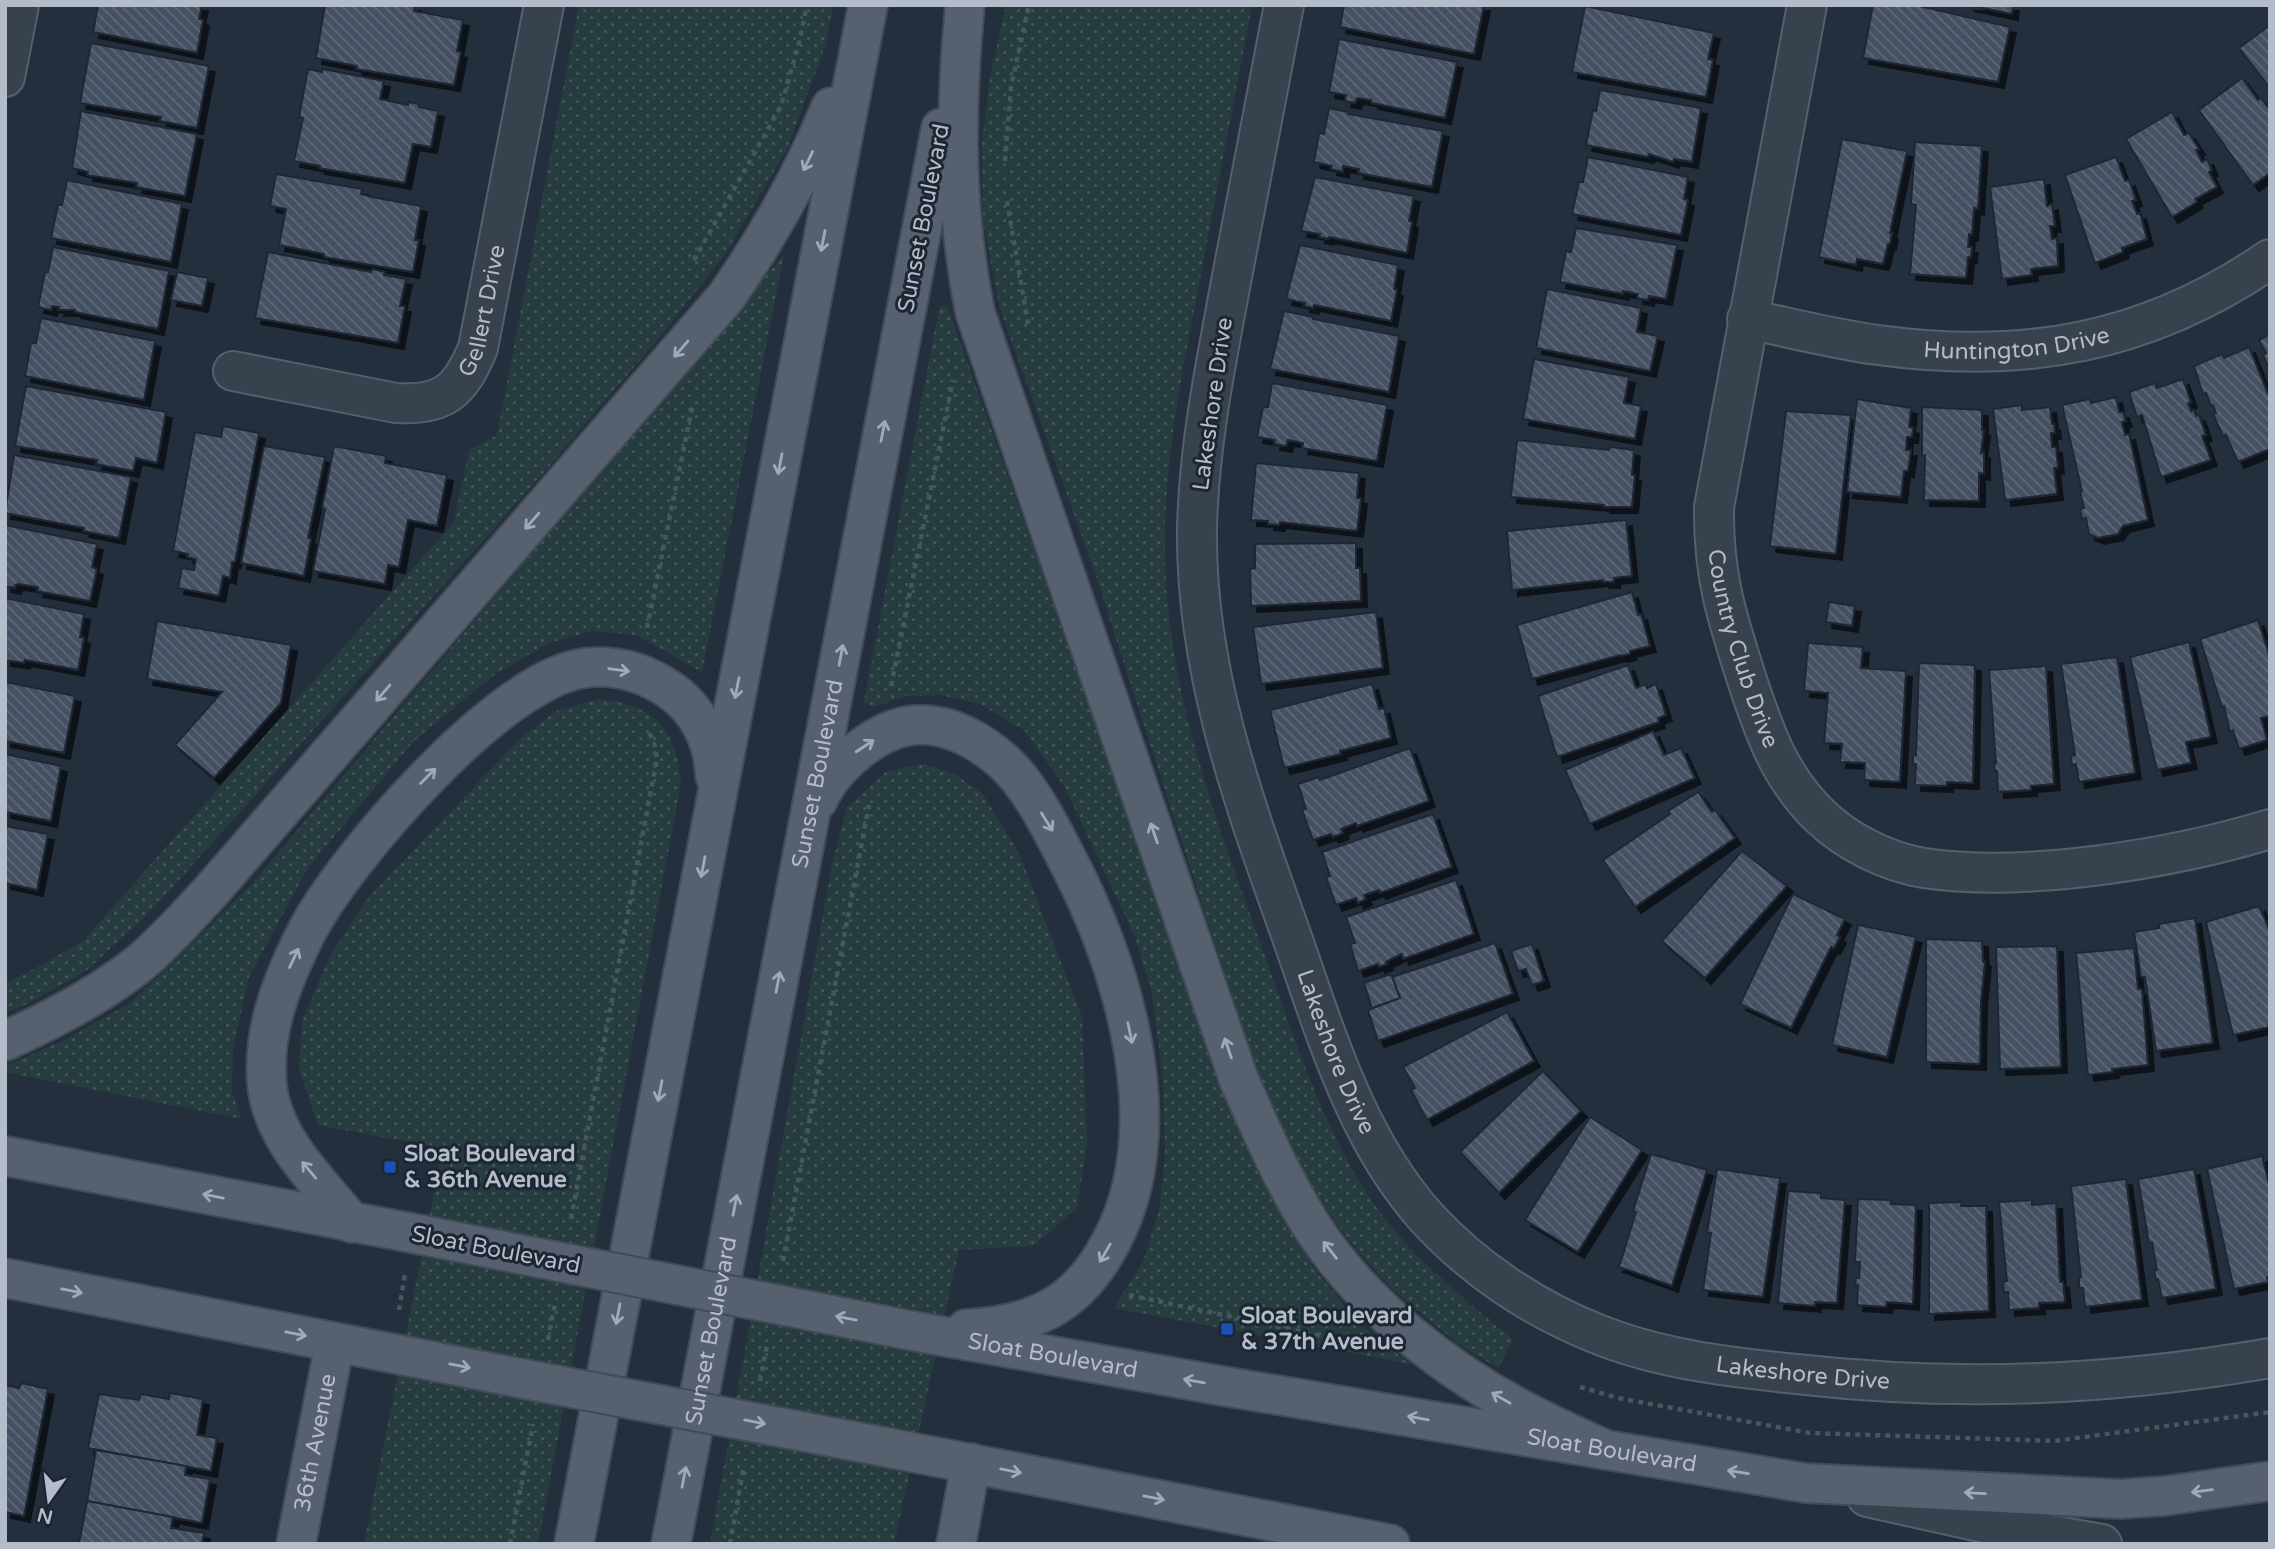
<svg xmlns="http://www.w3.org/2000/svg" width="2275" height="1549" viewBox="0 0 2275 1549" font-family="'Varela Round',sans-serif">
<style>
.green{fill:url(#green-dots)}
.building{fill:url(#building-back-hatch);stroke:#1f2835;stroke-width:2;filter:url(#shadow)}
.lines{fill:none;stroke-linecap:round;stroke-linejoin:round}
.minor-casing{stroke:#565f6c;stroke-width:42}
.major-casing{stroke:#414a57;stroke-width:42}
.path{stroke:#44595c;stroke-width:4.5;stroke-dasharray:5 5;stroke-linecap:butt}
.minor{stroke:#38414e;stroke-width:38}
.major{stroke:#56606e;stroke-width:38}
.major-bridge-casing{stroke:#414a57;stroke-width:42;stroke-linecap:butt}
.major-bridge{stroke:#56606e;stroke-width:38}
.oneway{stroke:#a1aab7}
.transit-dot{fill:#1a4fb4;stroke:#1d2633;stroke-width:2.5}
.labels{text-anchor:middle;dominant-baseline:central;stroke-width:6;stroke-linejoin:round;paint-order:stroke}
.street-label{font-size:23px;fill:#b4bcc9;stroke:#1d2633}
.poi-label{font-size:23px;font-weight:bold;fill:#b4bcc9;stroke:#1d2633;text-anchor:start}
</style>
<defs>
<pattern id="green-dots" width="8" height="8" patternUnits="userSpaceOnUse" patternTransform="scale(1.75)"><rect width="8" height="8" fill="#263c3f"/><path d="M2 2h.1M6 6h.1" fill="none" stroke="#435659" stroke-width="1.8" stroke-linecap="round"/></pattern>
<pattern id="building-back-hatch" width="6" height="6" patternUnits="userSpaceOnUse" patternTransform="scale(1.75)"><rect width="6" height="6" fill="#455162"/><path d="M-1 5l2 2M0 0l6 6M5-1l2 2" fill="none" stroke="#5d6877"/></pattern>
<filter id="shadow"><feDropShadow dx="6" dy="6" stdDeviation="0" flood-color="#0009"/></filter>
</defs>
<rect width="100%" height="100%" fill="#242f3e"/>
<g class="green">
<polygon points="579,5 833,5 825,47 788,147 726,253 665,331 533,485 152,910 87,970 27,1004 5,1013 5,982 25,974 83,941 454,522 469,450 497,435"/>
<path d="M1006 5H1252C1234 100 1216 195 1198 290 1183 369 1167 445 1165 526 1161 681 1215 816 1266 959 1295 1039 1320 1120 1366 1192 1404 1251 1460 1295 1513 1340L1498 1368 1460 1345 1393 1290 1351 1243 1310 1186 1265 1099 1092 564 1000 309 983 221 982 142 990 77Z"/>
<polygon points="784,254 702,672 636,635 592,631 549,643 494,675 413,742 307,869 249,977 233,1047 232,1092 241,1119 5,1072 5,1066 63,1041 132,1002 251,885"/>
<polygon points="947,305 1251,1159 1314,1269 1361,1325 1411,1364 1114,1308 1143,1262 1159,1211 1165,1156 1163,1078 1152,994 1135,937 1065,788 1025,731 980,704 941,695 906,696 872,707 864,702 939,308"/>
<path d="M600 699C656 706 676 728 681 784L538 1544H364L443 1148 318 1125 299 1069 302 1022 329 958 369 897 521 738 558 710Z"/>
<polygon points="924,764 954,774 982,793 1019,853 1082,1017 1087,1143 1077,1208 1033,1246 959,1250 894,1544 710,1544 832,865 847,807 886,772"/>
</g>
<g class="building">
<polygon points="98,5 202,5 199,19 203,20 197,53 93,32"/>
<polygon points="325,5 415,5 414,11 463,20 457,51 461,52 454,85 356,69 357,66 316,58"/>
<polygon points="1344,5 1484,5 1474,54 1340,27"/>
<polygon points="1873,5 1915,5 2010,27 1998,82 1863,58"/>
<polygon points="1968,5 2013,5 2012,14"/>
<polygon points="1585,6 1714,33 1708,59 1713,60 1706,97 1572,72"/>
<polygon points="2270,25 2270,88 2239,48"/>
<polygon points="1339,39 1457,62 1445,118 1372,103 1371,100 1357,98 1355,103 1345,101 1346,95 1329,92"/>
<polygon points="91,43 209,66 197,128 160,121 161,117 80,103"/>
<polygon points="308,69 322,72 323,69 384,81 380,99 408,105 409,102 419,104 419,107 438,111 431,147 413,144 405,183 319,168 320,166 294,161 303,118 299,117"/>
<polygon points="2242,78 2258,100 2261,98 2270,110 2270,173 2253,185 2199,110"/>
<polygon points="1600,90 1701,108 1692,162 1674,159 1673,162 1649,154 1648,157 1586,145 1593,110 1596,111"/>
<polygon points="1329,108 1348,112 1348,114 1443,131 1432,187 1358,173 1359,169 1343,166 1343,172 1331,169 1332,166 1314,162 1319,133 1324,134"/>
<polygon points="81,111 197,134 185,196 136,187 137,183 87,175 88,172 72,168"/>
<polygon points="2172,112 2184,135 2189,133 2199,149 2196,150 2202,162 2207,159 2212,170 2209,172 2217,187 2195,199 2197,202 2172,217 2126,139"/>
<polygon points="1842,139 1907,151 1890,233 1892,233 1890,244 1888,244 1883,264 1857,259 1856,265 1819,257"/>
<polygon points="1915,142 1982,146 1978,209 1974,208 1972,235 1969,234 1968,247 1972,247 1971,257 1968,257 1966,278 1910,274 1916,205 1911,204"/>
<polygon points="1588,157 1688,177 1684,199 1688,200 1681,235 1572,214 1579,182 1583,182"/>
<polygon points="2116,157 2125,181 2129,180 2136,200 2132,201 2137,214 2140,213 2147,239 2122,248 2123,252 2095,263 2065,175"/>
<polygon points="276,174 362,189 361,194 372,197 421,206 415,240 419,240 413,272 324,257 324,254 279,245 286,209 270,206"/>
<polygon points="1315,177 1414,196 1409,221 1412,222 1407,253 1329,237 1328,239 1319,237 1320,234 1301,231"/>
<polygon points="2044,179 2047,206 2052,204 2055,226 2050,226 2052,239 2057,238 2058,266 2031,269 2032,275 2002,279 1990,187"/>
<polygon points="67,180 182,204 171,262 51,238 58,205 62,205"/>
<polygon points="1576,228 1677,245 1666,299 1649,296 1648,300 1637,298 1638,294 1623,291 1623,294 1560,282 1566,251 1571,252"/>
<polygon points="1300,245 1398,265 1394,289 1397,290 1391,321 1314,305 1313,308 1304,306 1305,303 1286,299"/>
<polygon points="53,247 169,271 158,329 75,312 75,310 58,310 59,307 52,306 51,310 38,307 45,272 48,272"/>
<polygon points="268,252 371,272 372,269 385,272 384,275 406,279 400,306 405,306 398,343 255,318"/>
<polygon points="177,272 208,278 202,306 171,300"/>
<polygon points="1547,289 1641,308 1637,332 1658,336 1650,371 1536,348"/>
<polygon points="1284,311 1313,317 1313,319 1399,336 1389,392 1270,369"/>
<polygon points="41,318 155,341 144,400 25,376 31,343 36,343"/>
<polygon points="2270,334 2270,365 2268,366 2263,356 2266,353 2259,340"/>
<polygon points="2249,347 2270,399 2270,449 2238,462 2226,435 2223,436 2213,414 2216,413 2213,405 2211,406 2206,393 2203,394 2194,366 2222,354 2224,358"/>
<polygon points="1534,359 1629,377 1624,403 1641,406 1635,439 1523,419"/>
<polygon points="2183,379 2191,402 2188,403 2191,411 2194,410 2196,416 2199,415 2206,435 2202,436 2211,460 2161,477 2142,415 2137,417 2129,392 2155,383 2157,388"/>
<polygon points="1272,383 1387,405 1377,461 1302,448 1303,443 1288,440 1286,446 1274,444 1275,440 1257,437 1263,407 1268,407"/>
<polygon points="26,386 166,412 157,463 136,458 133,471 96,464 97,460 15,446"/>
<polygon points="2116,397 2119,412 2123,412 2126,421 2122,422 2125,435 2129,434 2148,520 2123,526 2118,534 2098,538 2089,534 2086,518 2082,519 2080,509 2084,508 2080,491 2082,491 2062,405 2090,399 2091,403"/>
<polygon points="1857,399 1911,408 1909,427 1913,428 1912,437 1907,437 1906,450 1911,450 1908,471 1904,471 1901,497 1847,492"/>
<polygon points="2022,405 2022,410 2050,407 2052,424 2054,424 2055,433 2051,433 2052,447 2056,447 2058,468 2054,468 2057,494 2005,500 1993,409"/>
<polygon points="1922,407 1982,410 1982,430 1984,430 1981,453 1984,452 1984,474 1979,473 1979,501 1924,500 1925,455 1922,455"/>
<polygon points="1786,411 1851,415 1836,554 1770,546"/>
<polygon points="223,426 259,433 235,562 232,562 230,578 223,576 219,596 178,588 182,568 194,570 196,559 187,557 188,554 173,551 195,432 221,437"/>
<polygon points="1517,440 1609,450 1610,447 1634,450 1632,475 1635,475 1632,507 1604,507 1604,505 1511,497"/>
<polygon points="264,446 325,457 308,538 311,539 304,576 241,563"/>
<polygon points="334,446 386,456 385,463 447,475 437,526 408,520 399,567 388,565 385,584 313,571 325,509 322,508"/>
<polygon points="14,455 131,477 119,538 83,531 84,528 5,513"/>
<polygon points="1256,463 1359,473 1357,498 1361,498 1357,531 1280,522 1279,525 1268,524 1268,521 1251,520"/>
<polygon points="1626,520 1632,576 1614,578 1614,582 1603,582 1603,580 1512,590 1507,531"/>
<polygon points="5,525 97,544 92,567 97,569 90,601 37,591 38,587 18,584 15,585 15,588 5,586"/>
<polygon points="1356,543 1356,568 1360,568 1361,601 1251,606 1250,569 1255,568 1255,544"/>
<polygon points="1632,592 1638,615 1641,614 1650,646 1630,651 1630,654 1621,656 1620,655 1532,679 1517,625"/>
<polygon points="5,598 84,614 80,637 84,638 78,670 25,660 24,663 5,660"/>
<polygon points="1829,602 1855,606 1852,626 1826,622"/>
<polygon points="1376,612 1383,668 1261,684 1253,627"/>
<polygon points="2258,620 2270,658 2270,716 2261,718 2267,740 2239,749 2233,730 2230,732 2224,706 2222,707 2200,639"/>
<polygon points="157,621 291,645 281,703 214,778 175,745 222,692 147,679"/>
<polygon points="2189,642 2211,737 2186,742 2191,763 2157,770 2130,657"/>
<polygon points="1808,643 1863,647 1861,668 1906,671 1900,782 1864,780 1865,763 1840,762 1842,744 1824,743 1828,693 1804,691"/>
<polygon points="2117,657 2135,773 2079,782 2076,764 2072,765 2071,756 2075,755 2061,664"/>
<polygon points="1919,663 1975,665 1973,783 1947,782 1947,786 1915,785 1916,764 1913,764 1913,756 1916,755"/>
<polygon points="1628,665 1636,688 1646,684 1647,688 1656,684 1666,715 1658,718 1659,722 1557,757 1538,696"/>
<polygon points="2046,666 2054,784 2031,786 2031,790 1998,792 1997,771 1995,771 1994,763 1996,763 1989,670"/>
<polygon points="5,682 75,696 64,753 5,741"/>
<polygon points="1372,684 1379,709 1384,708 1391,738 1340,751 1341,754 1284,768 1270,710"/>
<polygon points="1653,731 1664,755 1681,748 1695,778 1590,824 1565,770"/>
<polygon points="1410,748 1429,801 1357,826 1356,823 1341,829 1343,833 1333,837 1331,834 1313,840 1302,810 1306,809 1298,784 1319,777 1320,780"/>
<polygon points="5,754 61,766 51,821 5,812"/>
<polygon points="1698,792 1712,812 1715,810 1735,838 1635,907 1603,860 1670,814 1668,811"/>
<polygon points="1433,814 1452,867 1380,893 1379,890 1364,895 1366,899 1358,903 1356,898 1336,905 1326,877 1330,876 1322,852"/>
<polygon points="5,826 48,834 37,890 5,883"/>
<polygon points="1742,851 1787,886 1705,978 1662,941"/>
<polygon points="1456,880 1474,934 1403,959 1402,954 1399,955 1386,962 1387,964 1379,967 1378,964 1358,971 1350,944 1355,943 1346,917"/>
<polygon points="1793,894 1845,919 1837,935 1840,937 1834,948 1831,947 1791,1028 1740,1004"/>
<polygon points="2259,906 2270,931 2270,1027 2233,1035 2206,922"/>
<polygon points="2195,918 2213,1043 2156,1051 2145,977 2141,977 2134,932 2159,928 2159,924"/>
<polygon points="1858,925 1916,937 1887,1057 1832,1045"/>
<polygon points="1926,939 1982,941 1983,962 1985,961 1981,1001 1980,1064 1926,1062"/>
<polygon points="1495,943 1513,994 1378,1041 1368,1010 1400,998 1392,977"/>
<polygon points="1532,944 1544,981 1532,985 1526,969 1518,971 1511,951"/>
<polygon points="2057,946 2061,1067 2000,1069 1996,947"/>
<polygon points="2134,948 2138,989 2142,989 2148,1065 2112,1069 2113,1072 2088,1075 2076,953"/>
<polygon points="1391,974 1400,998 1372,1008 1364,983"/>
<polygon points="1507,1012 1534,1061 1427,1120 1411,1090 1415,1088 1403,1067"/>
<polygon points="1543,1071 1581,1111 1499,1193 1460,1152"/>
<polygon points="1590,1117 1642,1150 1578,1252 1525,1220"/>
<polygon points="1651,1154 1707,1170 1672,1286 1617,1266 1620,1264 1636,1212 1633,1211"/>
<polygon points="2262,1156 2270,1188 2270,1277 2267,1277 2268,1282 2234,1289 2207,1169"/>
<polygon points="1717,1169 1780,1178 1763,1297 1703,1290 1711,1233 1707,1233"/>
<polygon points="2194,1169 2216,1289 2162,1298 2158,1279 2156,1280 2154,1270 2157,1270 2152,1242 2149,1243 2138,1179"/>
<polygon points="2126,1179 2142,1300 2085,1307 2083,1288 2079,1288 2079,1277 2081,1277 2071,1186"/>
<polygon points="1788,1191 1821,1193 1821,1198 1845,1200 1837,1303 1815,1302 1815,1306 1778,1303"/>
<polygon points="1858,1199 1891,1200 1891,1204 1916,1205 1913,1304 1887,1302 1886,1307 1857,1305 1858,1285 1855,1285 1856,1278 1859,1278 1860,1262 1855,1262"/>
<polygon points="2032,1200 2032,1205 2056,1203 2060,1282 2063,1282 2065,1302 2039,1303 2039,1308 2009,1310 2008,1292 2004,1292 2003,1282 2007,1281 1999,1202"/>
<polygon points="1962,1202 1961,1206 1986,1206 1989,1311 1929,1314 1929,1203"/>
<polygon points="22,1383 48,1389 24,1516 5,1512 5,1385 19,1388"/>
<polygon points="170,1393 203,1399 197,1435 217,1438 211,1471 88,1448 99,1394 139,1400 141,1394 169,1399"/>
<polygon points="96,1450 186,1466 185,1475 210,1479 202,1523 87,1501"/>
<polygon points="87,1501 173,1517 171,1528 204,1533 202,1544 79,1544"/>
</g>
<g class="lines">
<g class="minor-casing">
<g id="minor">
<path id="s1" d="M1284 5C1266 97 1249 190 1231 282 1216 363 1199 444 1197 528 1195 668 1242 797 1288 926 1324 1027 1354 1137 1427 1218 1473 1268 1532 1308 1595 1333 1658 1359 1728 1367 1796 1374 1958 1392 2109 1386 2270 1358"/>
<path id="s2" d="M1807 5 1714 507C1713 576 1727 618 1748 683 1765 734 1780 777 1820 816 1847 842 1887 862 1924 868 2025 883 2172 859 2270 829"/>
<polyline points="5,77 19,5"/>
<path id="s3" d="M1747 319C1791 328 1834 339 1878 345 2024 365 2148 343 2270 259"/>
<path id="s4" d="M233 371 396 403C444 406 460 391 478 348L544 5"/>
<polyline points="1867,1497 1998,1526 2102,1544"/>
</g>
</g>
<g class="major-casing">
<g id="major">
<path d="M965 5C955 111 954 207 975 312L1239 1080C1261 1130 1283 1181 1313 1228 1365 1308 1449 1373 1534 1416 1557 1428 1582 1439 1606 1450"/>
<path d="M818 800C833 766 877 728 915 725 949 723 981 741 1005 763 1031 787 1052 830 1068 861 1124 969 1172 1128 1111 1242 1078 1305 1035 1325 966 1329"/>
<path d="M5 1041C52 1020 100 995 140 963 166 941 189 915 212 890L726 297C768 237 803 175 831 107"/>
<polyline points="5,1156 422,1235"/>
<path d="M352 1223C318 1181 273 1140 267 1085 262 1030 282 981 306 933 344 859 501 677 585 668 617 664 645 673 670 690 698 709 714 742 715 776"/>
<polyline points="5,1278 519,1378"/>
<path id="s5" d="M913 1331 1217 1385 1805 1483 2120 1499 2164 1496 2270 1481"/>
<polyline points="895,1449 1390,1544"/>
<path id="s6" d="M296 1544 335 1342"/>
<polyline points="574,1544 868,5"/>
<path id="s7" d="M671 1544 941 128"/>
<polyline points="956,1544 971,1463"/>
</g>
</g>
<g class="path">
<polyline points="1005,161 1011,87 1029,5"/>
<polyline points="1007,201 1028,324"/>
<polyline points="694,260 781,106 799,43 807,5"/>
<polyline points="647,628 693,403"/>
<polyline points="891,686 953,380"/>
<polyline points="571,1219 657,758 654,743 648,730"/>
<polyline points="783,1261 869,805"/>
<polyline points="1129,1295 1350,1342"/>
<polyline points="399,1310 405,1274"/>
<polyline points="548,1340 555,1304"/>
<polyline points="760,1381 767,1345"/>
<polyline points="1580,1387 1618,1398 1810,1433 2055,1441 2270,1412"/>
<polyline points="510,1544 533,1424"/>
<polyline points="730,1544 744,1465"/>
</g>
<use href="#minor" class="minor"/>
<use href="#major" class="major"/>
<g class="major-bridge-casing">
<g id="major-bridge">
<polyline points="422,1235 913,1331"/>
<polyline points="519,1378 895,1449"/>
</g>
</g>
<use href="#major-bridge" class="major-bridge"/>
</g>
<defs><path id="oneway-shaft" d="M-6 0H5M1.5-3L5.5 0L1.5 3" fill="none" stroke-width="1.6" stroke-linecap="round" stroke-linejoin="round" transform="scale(1.75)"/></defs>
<g class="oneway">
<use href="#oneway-shaft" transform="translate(808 161) rotate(116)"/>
<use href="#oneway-shaft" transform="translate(823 241) rotate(101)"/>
<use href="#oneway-shaft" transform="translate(681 349) rotate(131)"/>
<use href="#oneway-shaft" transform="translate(883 431) rotate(-79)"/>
<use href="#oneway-shaft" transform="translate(780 464) rotate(101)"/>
<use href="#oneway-shaft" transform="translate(532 521) rotate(131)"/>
<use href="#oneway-shaft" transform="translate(841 655) rotate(-79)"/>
<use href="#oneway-shaft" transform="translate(619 670) rotate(8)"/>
<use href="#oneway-shaft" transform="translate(737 688) rotate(101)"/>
<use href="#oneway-shaft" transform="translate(383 693) rotate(131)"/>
<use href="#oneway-shaft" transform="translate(865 746) rotate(-33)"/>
<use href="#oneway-shaft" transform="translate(428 776) rotate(-45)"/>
<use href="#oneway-shaft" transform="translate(1047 822) rotate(58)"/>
<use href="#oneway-shaft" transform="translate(1154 833) rotate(-109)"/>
<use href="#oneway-shaft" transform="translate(703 867) rotate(101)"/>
<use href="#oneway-shaft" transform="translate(294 958) rotate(-65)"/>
<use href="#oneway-shaft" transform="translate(778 982) rotate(-79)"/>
<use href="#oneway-shaft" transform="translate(1130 1033) rotate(78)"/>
<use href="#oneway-shaft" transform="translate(1228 1048) rotate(-109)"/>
<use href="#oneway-shaft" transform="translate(660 1091) rotate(101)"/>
<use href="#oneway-shaft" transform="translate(309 1170) rotate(-130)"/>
<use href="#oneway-shaft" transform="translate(213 1196) rotate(-169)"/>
<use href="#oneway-shaft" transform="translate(735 1205) rotate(-79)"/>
<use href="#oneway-shaft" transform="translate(1330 1250) rotate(-128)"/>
<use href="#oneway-shaft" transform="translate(1105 1253) rotate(120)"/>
<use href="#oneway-shaft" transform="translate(72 1291) rotate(11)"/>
<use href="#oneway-shaft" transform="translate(618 1314) rotate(101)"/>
<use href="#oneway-shaft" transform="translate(846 1318) rotate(-169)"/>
<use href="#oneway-shaft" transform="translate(296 1334) rotate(11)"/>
<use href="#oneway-shaft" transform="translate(460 1366) rotate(11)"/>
<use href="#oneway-shaft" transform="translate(1194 1381) rotate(-170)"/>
<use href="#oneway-shaft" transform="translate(1501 1398) rotate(-150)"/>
<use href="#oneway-shaft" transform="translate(1418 1418) rotate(-170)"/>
<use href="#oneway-shaft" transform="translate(755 1422) rotate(11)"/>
<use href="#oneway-shaft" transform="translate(1011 1471) rotate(11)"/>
<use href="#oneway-shaft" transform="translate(1738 1472) rotate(-171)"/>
<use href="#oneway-shaft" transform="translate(684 1477) rotate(-79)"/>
<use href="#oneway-shaft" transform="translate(2202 1491) rotate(173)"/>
<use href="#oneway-shaft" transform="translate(1975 1493) rotate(-177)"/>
<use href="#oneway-shaft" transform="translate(1154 1498) rotate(11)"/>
</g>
<g class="transit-dot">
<rect x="383" y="1160" width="14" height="14" rx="3.5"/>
<rect x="1220" y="1322" width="14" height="14" rx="3.5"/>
</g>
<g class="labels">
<g class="street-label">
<text transform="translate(924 218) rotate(-79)">Sunset Boulevard</text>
<text stroke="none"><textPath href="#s4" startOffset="312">Gellert Drive</textPath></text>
<text stroke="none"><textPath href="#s3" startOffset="273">Huntington Drive</textPath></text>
<text transform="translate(1213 404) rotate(-82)">Lakeshore Drive</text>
<text stroke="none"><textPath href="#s2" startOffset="656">Country Club Drive</textPath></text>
<text stroke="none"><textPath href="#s7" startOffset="784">Sunset Boulevard</textPath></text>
<text stroke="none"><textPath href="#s1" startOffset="1076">Lakeshore Drive</textPath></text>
<text transform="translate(496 1250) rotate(11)">Sloat Boulevard</text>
<text stroke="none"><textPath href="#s7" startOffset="217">Sunset Boulevard</textPath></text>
<text stroke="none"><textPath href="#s5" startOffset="142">Sloat Boulevard</textPath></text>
<text stroke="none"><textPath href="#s1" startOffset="1685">Lakeshore Drive</textPath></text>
<text stroke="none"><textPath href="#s6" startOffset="103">36th Avenue</textPath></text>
<text stroke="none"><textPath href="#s5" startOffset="709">Sloat Boulevard</textPath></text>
</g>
<g class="poi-label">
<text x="404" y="1154">Sloat Boulevard<tspan x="404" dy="26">&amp; 36th Avenue</tspan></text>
<text x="1241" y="1316">Sloat Boulevard<tspan x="1241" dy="26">&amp; 37th Avenue</tspan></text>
</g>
</g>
<rect width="2275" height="1549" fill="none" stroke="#b4bcc9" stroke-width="14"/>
<g transform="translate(49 1500) rotate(194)" stroke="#1d2633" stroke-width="5" paint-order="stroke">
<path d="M0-5L12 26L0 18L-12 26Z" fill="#b4bcc9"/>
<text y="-10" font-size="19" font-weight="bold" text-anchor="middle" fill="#b4bcc9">N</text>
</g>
</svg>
